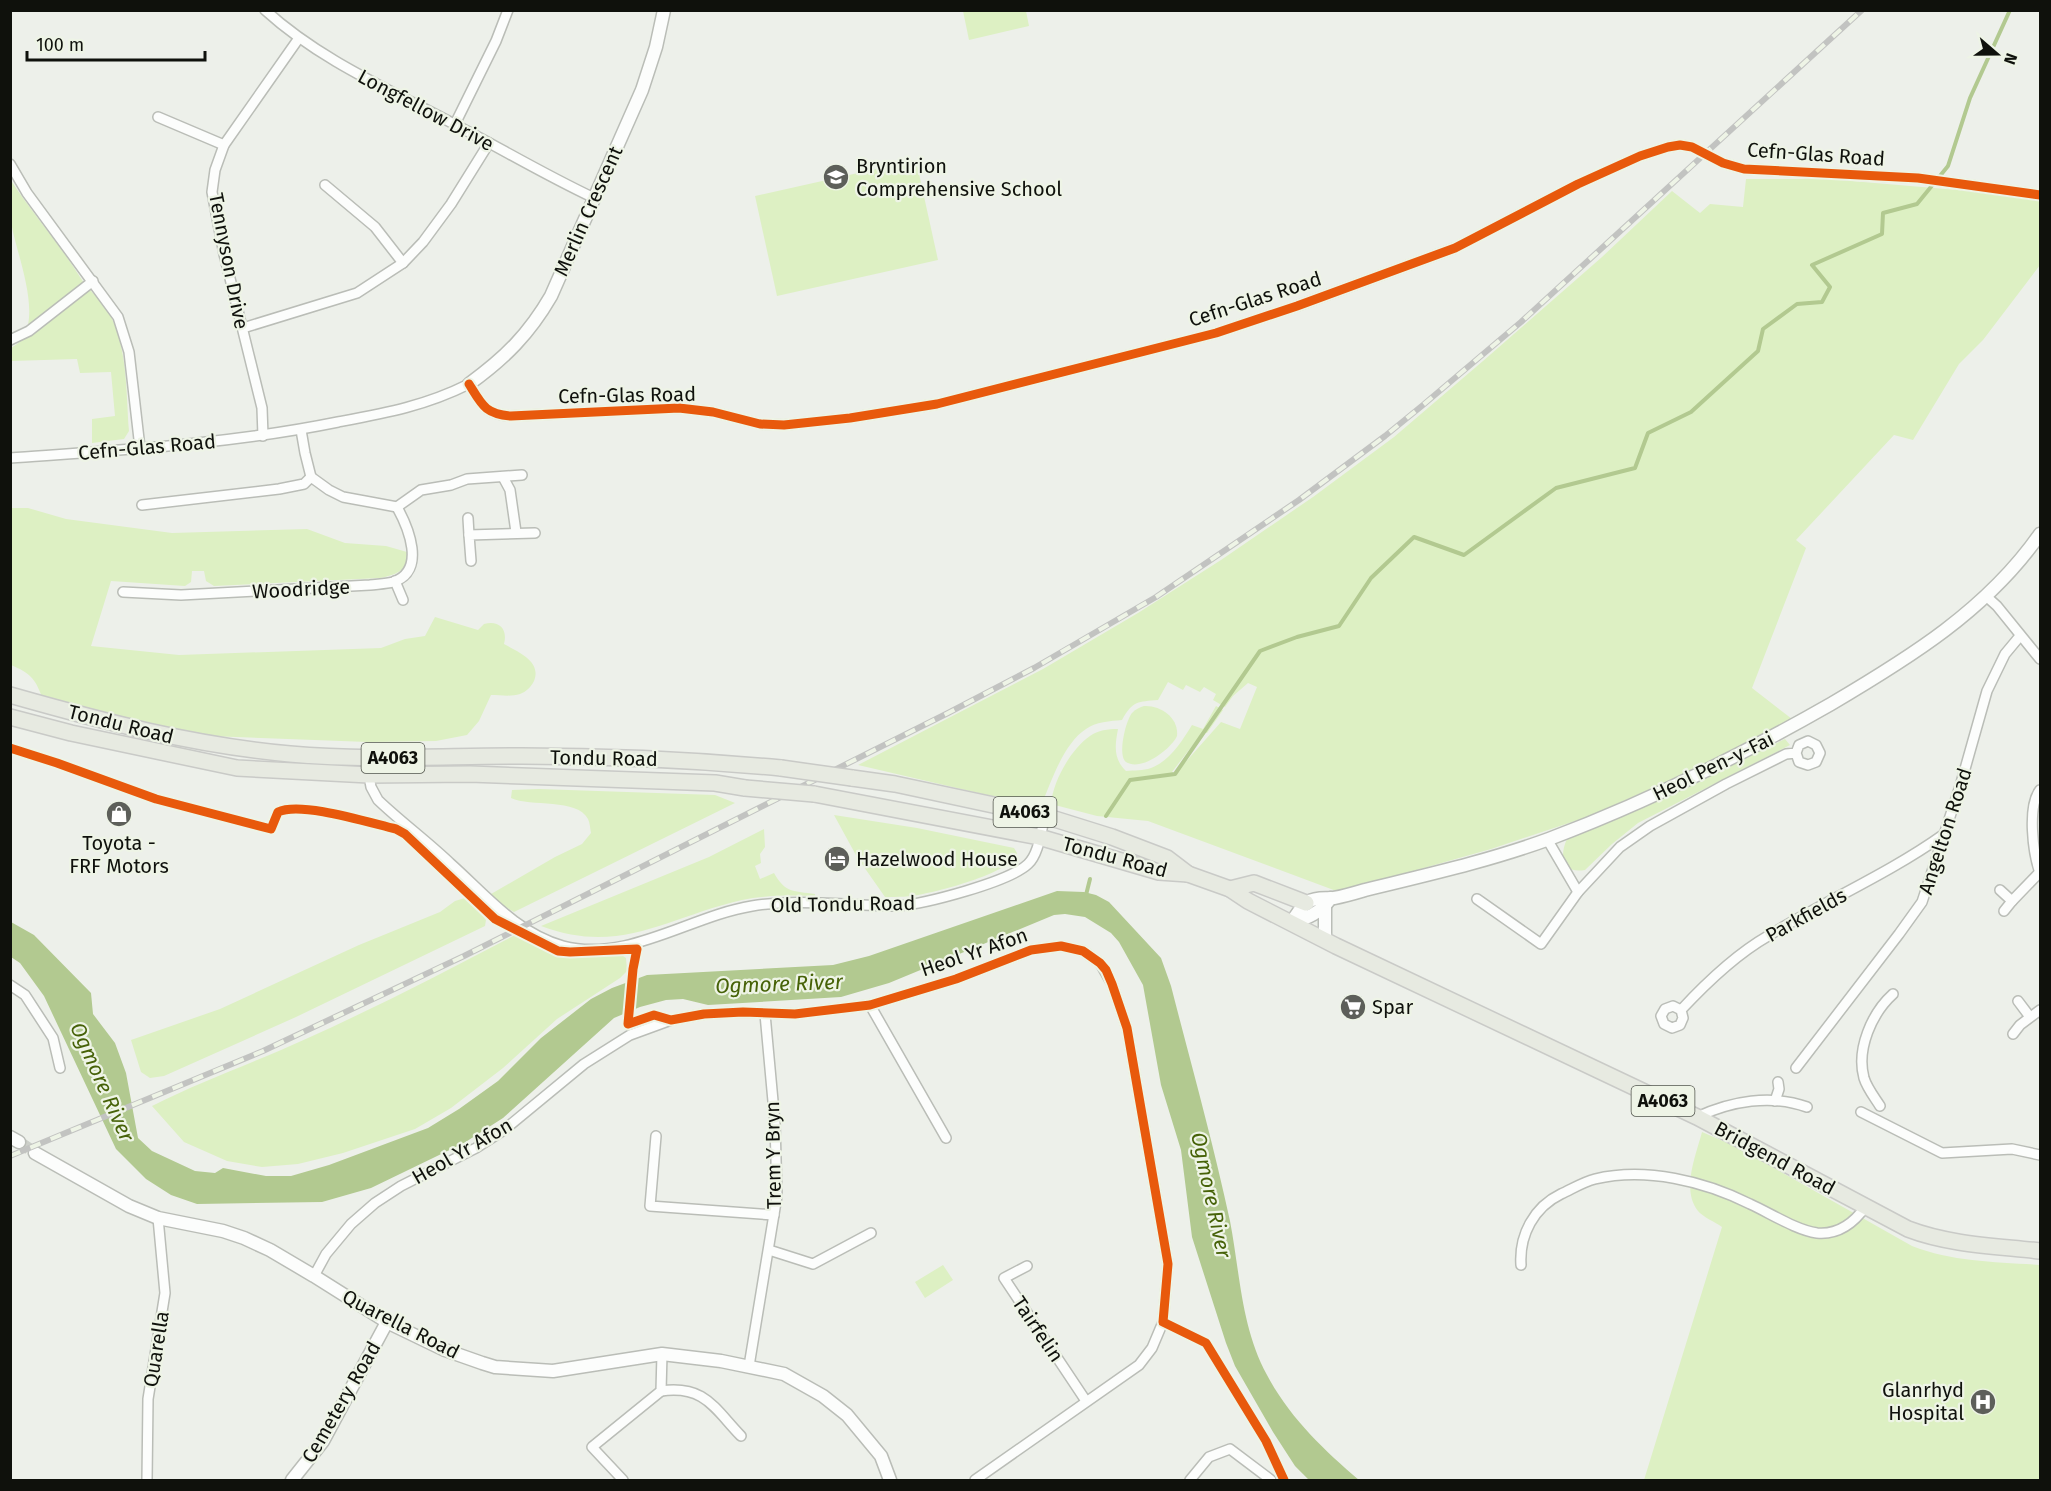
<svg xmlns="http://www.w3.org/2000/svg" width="2051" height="1491" viewBox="0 0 2051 1491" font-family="'Fira Sans',sans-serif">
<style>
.green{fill:#ddf0c3}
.water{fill:#b2c990}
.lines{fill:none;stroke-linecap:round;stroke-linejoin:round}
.stream{stroke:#b2c990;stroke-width:4}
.tertiary-tunnel{stroke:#cccfc9;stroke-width:12;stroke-dasharray:12 6;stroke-linecap:butt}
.minor-casing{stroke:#babdb7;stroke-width:12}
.tertiary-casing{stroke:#babdb7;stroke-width:15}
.primary-casing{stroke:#c9cac7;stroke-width:18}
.minor{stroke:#fcfdfc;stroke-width:9}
.tertiary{stroke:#fcfdfc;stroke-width:12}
.primary{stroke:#e7eae1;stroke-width:15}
.rail-casing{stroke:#c2c3c1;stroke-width:6}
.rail{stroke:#eef4e6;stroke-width:4;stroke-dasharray:11;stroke-linecap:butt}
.primary-bridge-casing{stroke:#c9cac7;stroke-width:18;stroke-linecap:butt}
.primary-bridge{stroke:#e7eae1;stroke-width:15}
.cycleway-casing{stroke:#eef4e6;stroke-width:13}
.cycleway{stroke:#e8590c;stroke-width:9}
.labels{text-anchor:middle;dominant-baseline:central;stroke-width:4.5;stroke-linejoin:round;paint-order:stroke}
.shield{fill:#eef4e6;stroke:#52554d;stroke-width:1.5}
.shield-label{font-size:18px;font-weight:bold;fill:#0f110c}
.street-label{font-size:20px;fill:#0f110c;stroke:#eef4e6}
.poi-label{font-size:20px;fill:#0f110c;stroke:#eef4e6;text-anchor:start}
.water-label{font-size:21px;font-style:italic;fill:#466208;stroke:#eef4e6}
</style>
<rect width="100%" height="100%" fill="#edf0ea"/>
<g class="green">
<polygon points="963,11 1026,11 1029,26 969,40"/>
<polygon points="916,160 938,260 777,296 755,196"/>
<path d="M10 179C32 213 59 243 80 277 88 290 101 299 109 313 128 347 126 393 129 431L124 439 92 443V419L115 416 111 372 80 373 77 359 11 361V348C50 329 15 253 11 221 9 207 11 192 10 179Z"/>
<path d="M1746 179H1828L2040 197V265L1983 340 1959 364 1913 440 1894 435 1796 540 1806 548 1752 688 1792 719 1691 771 1587 817 1491 849 1339 892 1148 821 1097 816 1051 804C1053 781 1071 749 1090 736 1098 730 1108 729 1118 729 1115 745 1113 759 1126 771 1134 770 1143 771 1151 768 1170 761 1182 741 1192 725L1203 729 1216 706 1223 710 1207 733H1202L1172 772 1175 774 1221 722 1240 729 1257 687 1248 683 1233 696 1225 707 1213 700 1216 694 1204 687 1200 692 1186 685 1183 690 1168 682 1158 700C1138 702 1133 700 1122 720 1111 721 1095 722 1086 729 1065 742 1052 779 1043 801L1038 807 858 765 1043 669 1138 613 1221 560 1313 497 1394 437 1483 361 1602 257 1672 191 1700 213 1710 204 1743 207Z"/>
<path d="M11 508H28L66 519 172 533 307 529 345 543 386 546 407 552C409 571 395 575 380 578L214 586 206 581 204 571H192L191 582 185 586 111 581 91 646 179 655 381 648 405 639 425 636 435 617 478 630 484 624C499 620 508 629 504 644 518 652 542 661 534 681 531 687 526 692 520 694 511 697 500 695 491 695L479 721 467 735 436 741 368 742 209 736 159 727 42 697C35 678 30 673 11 665Z"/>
<path d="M1144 706C1161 705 1179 718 1177 736 1171 749 1141 772 1126 762 1117 755 1126 720 1132 713 1136 709 1140 707 1144 706Z"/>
<path d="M1785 739 1790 745 1638 823 1612 844 1585 870C1562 874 1559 856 1567 839L1683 788Z"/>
<path d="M539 789 715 795 735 803 514 912 494 900 491 894 555 857 582 844 591 833C590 828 590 823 588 819 578 798 530 807 511 798L512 790Z"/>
<path d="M834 815 917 828 1014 848 1017 853C1011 873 943 890 923 894 910 897 898 897 885 897L857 857Z"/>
<path d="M764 829 765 847 760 854 761 863 755 866 760 879 774 873C785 893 794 891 815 894V896C790 895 766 895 742 900 667 917 621 956 541 926L709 857Z"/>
<polygon points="468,897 486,920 485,926 296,1017 164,1076 150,1078 141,1072 131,1040 220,1009 359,945 440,912 455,901"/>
<path d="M517 934 548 953 620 954 626 958 627 971 620 978 557 1019 503 1068 451 1108 415 1129 343 1153 298 1164 262 1167 227 1161 184 1142 152 1106C203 1080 256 1062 308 1038 379 1006 448 970 517 934Z"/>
<path d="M1702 1132 1737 1147 1912 1246C1953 1262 1997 1262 2040 1265V1480H1644L1722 1227C1715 1222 1703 1217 1698 1211 1681 1190 1696 1155 1702 1132Z"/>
<polygon points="943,1265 953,1280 925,1298 915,1282"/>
</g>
<path class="water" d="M1057 891 1084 892 1096 895 1109 902 1161 958 1171 986C1191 1064 1213 1142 1230 1221 1240 1273 1241 1327 1267 1375 1290 1418 1323 1449 1359 1480H1309L1295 1466 1273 1432 1235 1366 1226 1343 1192 1237 1181 1150 1161 1085 1143 985 1119 942 1111 933 1085 917 1065 914 1054 915 889 983 841 997 708 1005 683 999 666 1000 640 1007 614 1018 503 1118 464 1143 371 1188 322 1202 197 1204 171 1195 146 1179 116 1149 44 996 20 963 11 957V922L34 935 91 993 93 1014 115 1043 126 1073 138 1138 152 1151 195 1171 215 1173 223 1168 266 1176H291L329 1165 428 1128 459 1109 498 1081 541 1038 591 999 612 988 647 975 833 965 869 956Z"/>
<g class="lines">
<g class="stream">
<polyline points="1106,816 1130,780 1175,774 1260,651 1297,637 1339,626 1371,578 1414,537 1464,555 1556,488 1635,468 1648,433 1691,412 1758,351 1763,329 1797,304 1822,302 1830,287 1812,265 1882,234 1883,213 1917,204 1948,166 1970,98 2010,10"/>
<polyline points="1086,895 1090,879"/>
</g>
<polyline class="tertiary-tunnel" points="19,1142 35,1153"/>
<g class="minor-casing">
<g id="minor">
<path d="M265 10C320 60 388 89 452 123 500 148 545 175 594 198"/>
<polyline points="158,117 224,145"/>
<polyline points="455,124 496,41 508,10"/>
<polyline points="10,164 27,193 118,317 129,352 140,448"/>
<polyline points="325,185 375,227 403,263"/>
<polyline points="243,328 357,293 403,263 423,242 451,204 489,143"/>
<polyline points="10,340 29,331 93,281"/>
<polyline points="301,430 305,453 311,477"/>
<polyline points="263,436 262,408 224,254 212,192 215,170 224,145 299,38"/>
<path d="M10 458C120 450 230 444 338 422 386 413 425 406 469 384 482 405 485 414 511 416L679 408 713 412 760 424 784 425 850 418 937 404 1216 333 1297 306 1455 248 1578 184 1640 156 1668 147 1680 145 1692 147 1723 163 1744 169 1918 178 2040 195"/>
<polyline points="503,477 510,490 516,532"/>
<polyline points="142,505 279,489 304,484 311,477 329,490 343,497 397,507 421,490 451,485 467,479 522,475"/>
<polyline points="468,518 469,535"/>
<polyline points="471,561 469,535 535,533"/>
<polyline points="395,581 403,600"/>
<path d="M123 592 181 595 370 585C377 584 386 584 393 582 427 571 408 527 397 507"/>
<polyline points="1987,597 1997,606 2040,659"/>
<path d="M366 759 371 787 378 800C401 822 427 841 450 863 485 894 516 933 563 946 627 963 690 916 752 906 800 898 848 906 897 906 925 904 1009 882 1028 864 1039 854 1041 830 1045 816"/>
<path d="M2040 790C2027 807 2033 853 2040 873"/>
<polyline points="1547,839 1578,892 1620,847 1650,826 1726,784 1786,754 1796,753 1799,762 1808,765 1816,762 1820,753 1816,745 1808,741 1799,745 1796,753"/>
<polyline points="2000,890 2012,901 2040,872"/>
<polyline points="1477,899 1541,944 1578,892"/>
<polyline points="2004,911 2012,901"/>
<polyline points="10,985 25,995 53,1038 60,1068"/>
<polyline points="2018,1001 2030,1017"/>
<polyline points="870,1005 946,1138"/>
<path d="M1681 1010 1683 1018 1680 1025 1672 1028 1664 1024 1661 1016 1665 1009 1673 1006 1681 1010C1707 982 1735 955 1768 936 1825 901 1888 874 1943 835"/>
<polyline points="2013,1034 2020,1025 2040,1010"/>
<polyline points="1796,1068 1899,934 1922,902 1961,783 1987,691 2005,654 2020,636"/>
<polyline points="1775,1101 1779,1089 1778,1082"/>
<path d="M1880 1106C1875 1098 1867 1088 1864 1078 1856 1049 1872 1013 1893 994"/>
<polyline points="1861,1112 1942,1153 2012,1149 2040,1155"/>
<path d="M1697 1117C1731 1101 1771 1094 1807 1107"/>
<polyline points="656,1136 650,1206 774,1215"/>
<polyline points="769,1250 813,1264 871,1233"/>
<path d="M1521 1265C1519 1235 1534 1207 1561 1194 1572 1189 1583 1182 1595 1179 1646 1167 1704 1181 1750 1204 1770 1213 1796 1230 1817 1233 1839 1235 1854 1223 1866 1206"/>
<polyline points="1027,1266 1004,1278 1086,1401"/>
<polyline points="314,1276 326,1254 351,1224 375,1203 401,1186 476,1148 504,1130 584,1064 630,1035 671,1020 704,1014 743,1012 795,1014 870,1005 956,979 1031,950 1061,946 1083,951 1100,963 1112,984 1127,1028 1168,1264 1163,1322 1152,1348 1139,1365 975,1480"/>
<polyline points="749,1366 777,1196 775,1123 765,1014"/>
<path d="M661 1391C705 1385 714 1408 741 1436"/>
<polyline points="147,1480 148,1399 165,1293 158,1218"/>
<polyline points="623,1480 592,1447 661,1391 662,1354"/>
<polyline points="1190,1480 1209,1457 1230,1449 1271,1480"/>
</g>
</g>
<g class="tertiary-casing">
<g id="tertiary">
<path d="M469 384C505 358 529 334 551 296L642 90 656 47 664 10"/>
<path d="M1291 923C1296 916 1301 906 1308 902 1316 897 1325 899 1334 898 1345 896 1355 893 1365 890 1426 875 1489 861 1549 839 1647 802 1740 756 1831 704 1909 658 1987 610 2040 534"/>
<path d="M1291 923C1308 918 1320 913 1331 898"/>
<polyline points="1325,940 1325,906"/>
<polyline points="10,1137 19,1142"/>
<polyline points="35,1153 129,1206 158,1218 223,1231 244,1238 270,1250 314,1276 387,1322 445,1350 482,1363 495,1367 553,1371 662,1354 721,1361 784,1374 823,1396 847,1415 881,1456 890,1480"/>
<polyline points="292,1480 323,1441 387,1322"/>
</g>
</g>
<g class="primary-casing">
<g id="primary">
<path d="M10 695C105 722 192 745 290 754 368 761 445 756 522 756 609 756 695 760 781 768"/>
<polyline points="10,717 71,733 237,768 369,775 470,774 715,783 745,788"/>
<polyline points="852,778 895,784 1045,816 1112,837 1167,858 1188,874"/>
<path d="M814 794 1039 837 1159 872 1188 874 1230 889 1248 901 1336 946 1697 1117 1908 1229C1950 1245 1996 1246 2040 1251"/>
<polyline points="1230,889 1254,883 1306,903"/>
</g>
</g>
<use href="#minor" class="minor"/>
<use href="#tertiary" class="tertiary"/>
<use href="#primary" class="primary"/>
<g class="rail-casing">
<polyline id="rail" points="10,1156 263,1051 464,956 948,713 1034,668 1156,597 1299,500 1385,436 1423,405 1521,322 1862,10"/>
</g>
<use href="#rail" class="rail"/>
<g class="primary-bridge-casing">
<g id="primary-bridge">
<polyline points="781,768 852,778"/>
<polyline points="745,788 814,794"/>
</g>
</g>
<use href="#primary-bridge" class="primary-bridge"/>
<g class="cycleway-casing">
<g id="cycleway">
<path d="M469 384C482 405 485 414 511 416L679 408 713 412 760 424 784 425 850 418 937 404 1216 333 1297 306 1455 248 1578 184 1640 156 1668 147 1680 145 1692 147 1723 163 1744 169 1918 178 2040 195"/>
<path d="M10 748 57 763 156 799 271 829 278 812C301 801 370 823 396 829L405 834 495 919 558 951 570 952 637 949 633 969 628 1024 654 1015 671 1020 704 1014 743 1012 795 1014 870 1005 956 979 1031 950 1061 946 1083 951 1100 963 1106 970 1112 984 1127 1028 1168 1264 1163 1322 1206 1343 1266 1441 1284 1480"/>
</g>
</g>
<use href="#cycleway" class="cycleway"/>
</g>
<defs>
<g id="school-disc" transform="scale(1.35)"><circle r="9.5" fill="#5d5f5a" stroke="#eef4e6"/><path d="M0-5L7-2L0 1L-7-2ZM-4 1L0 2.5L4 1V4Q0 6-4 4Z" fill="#fff"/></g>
<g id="shop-disc" transform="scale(1.35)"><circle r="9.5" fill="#5d5f5a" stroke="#eef4e6"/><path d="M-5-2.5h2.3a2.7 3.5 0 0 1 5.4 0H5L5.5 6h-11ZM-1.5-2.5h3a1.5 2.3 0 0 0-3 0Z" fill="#fff"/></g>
<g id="hotel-disc" transform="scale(1.35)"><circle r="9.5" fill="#5d5f5a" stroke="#eef4e6"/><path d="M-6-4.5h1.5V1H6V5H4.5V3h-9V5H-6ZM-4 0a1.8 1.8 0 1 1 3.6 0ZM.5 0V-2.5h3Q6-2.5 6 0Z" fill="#fff"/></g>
<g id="supermarket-disc" transform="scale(1.35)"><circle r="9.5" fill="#5d5f5a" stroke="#eef4e6"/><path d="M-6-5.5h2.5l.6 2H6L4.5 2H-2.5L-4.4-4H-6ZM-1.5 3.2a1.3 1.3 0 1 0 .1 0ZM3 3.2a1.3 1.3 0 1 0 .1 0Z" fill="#fff"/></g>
<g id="hospital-disc" transform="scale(1.35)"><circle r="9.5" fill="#5d5f5a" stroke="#eef4e6"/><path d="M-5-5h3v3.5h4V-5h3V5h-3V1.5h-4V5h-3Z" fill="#fff"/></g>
</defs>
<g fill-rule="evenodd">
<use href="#school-disc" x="836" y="177"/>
<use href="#shop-disc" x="119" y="814"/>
<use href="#hotel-disc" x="837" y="859"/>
<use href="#supermarket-disc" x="1353" y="1007"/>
<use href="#hospital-disc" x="1983" y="1402"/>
</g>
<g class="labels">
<g class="shield">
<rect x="361.5" y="743" width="63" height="30" rx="4.5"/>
<rect x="993.5" y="797" width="63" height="30" rx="4.5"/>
<rect x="1631.5" y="1086" width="63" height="30" rx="4.5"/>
</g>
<g class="shield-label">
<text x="393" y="758">A4063</text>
<text x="1025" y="812">A4063</text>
<text x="1663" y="1101">A4063</text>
</g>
<g class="street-label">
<text transform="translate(426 110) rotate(28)">Longfellow Drive</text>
<text transform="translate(1816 154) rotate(4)">Cefn-Glas Road</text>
<text transform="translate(588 211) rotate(-66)">Merlin Crescent</text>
<text transform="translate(229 261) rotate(79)">Tennyson Drive</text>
<text transform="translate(1255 299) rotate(-18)">Cefn-Glas Road</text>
<text transform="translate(627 395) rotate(-1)">Cefn-Glas Road</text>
<text transform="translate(147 447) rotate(-5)">Cefn-Glas Road</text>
<text transform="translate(301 589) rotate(-3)">Woodridge</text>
<text transform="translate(121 724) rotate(14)">Tondu Road</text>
<text transform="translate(604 758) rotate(1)">Tondu Road</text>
<text transform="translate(1713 766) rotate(-26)">Heol Pen-y-Fai</text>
<text transform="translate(1945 831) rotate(-72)">Angelton Road</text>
<text transform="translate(1115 857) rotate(15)">Tondu Road</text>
<text transform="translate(843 904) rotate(-1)">Old Tondu Road</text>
<text transform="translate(1806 915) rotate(-29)">Parkfields</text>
<text transform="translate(974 952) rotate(-19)">Heol Yr Afon</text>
<text transform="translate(462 1151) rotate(-30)">Heol Yr Afon</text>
<text transform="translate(773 1155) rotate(-91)">Trem Y Bryn</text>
<text transform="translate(1775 1158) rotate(28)">Bridgend Road</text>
<text transform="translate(401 1324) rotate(27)">Quarella Road</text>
<text transform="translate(1038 1329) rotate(56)">Tairfelin</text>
<text transform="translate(156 1349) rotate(-81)">Quarella</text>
<text transform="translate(341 1402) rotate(-60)">Cemetery Road</text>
</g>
<g class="poi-label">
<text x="856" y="166">Bryntirion<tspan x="856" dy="23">Comprehensive School</tspan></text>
<text x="119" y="843" text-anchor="middle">Toyota -<tspan x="119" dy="23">FRF Motors</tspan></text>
<text x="856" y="859">Hazelwood House</text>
<text x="1372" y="1007">Spar</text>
<text x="1964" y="1390" text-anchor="end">Glanrhyd<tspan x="1964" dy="23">Hospital</tspan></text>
</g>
<g class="water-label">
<text transform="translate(779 984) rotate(-2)">Ogmore River</text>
<text transform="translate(102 1082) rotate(66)">Ogmore River</text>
<text transform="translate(1211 1195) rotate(78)">Ogmore River</text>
</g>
</g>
<rect width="2051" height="1491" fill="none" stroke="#0f110c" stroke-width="24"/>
<g transform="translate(1997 54) rotate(110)" stroke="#eef4e6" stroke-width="4.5" paint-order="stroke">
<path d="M0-4.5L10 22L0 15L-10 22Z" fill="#0f110c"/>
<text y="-9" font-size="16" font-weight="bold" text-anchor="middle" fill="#0f110c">N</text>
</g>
<path d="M27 51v9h178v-9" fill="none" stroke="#0f110c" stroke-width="3"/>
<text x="36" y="51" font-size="18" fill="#0f110c" stroke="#eef4e6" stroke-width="4.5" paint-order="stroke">100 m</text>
</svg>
